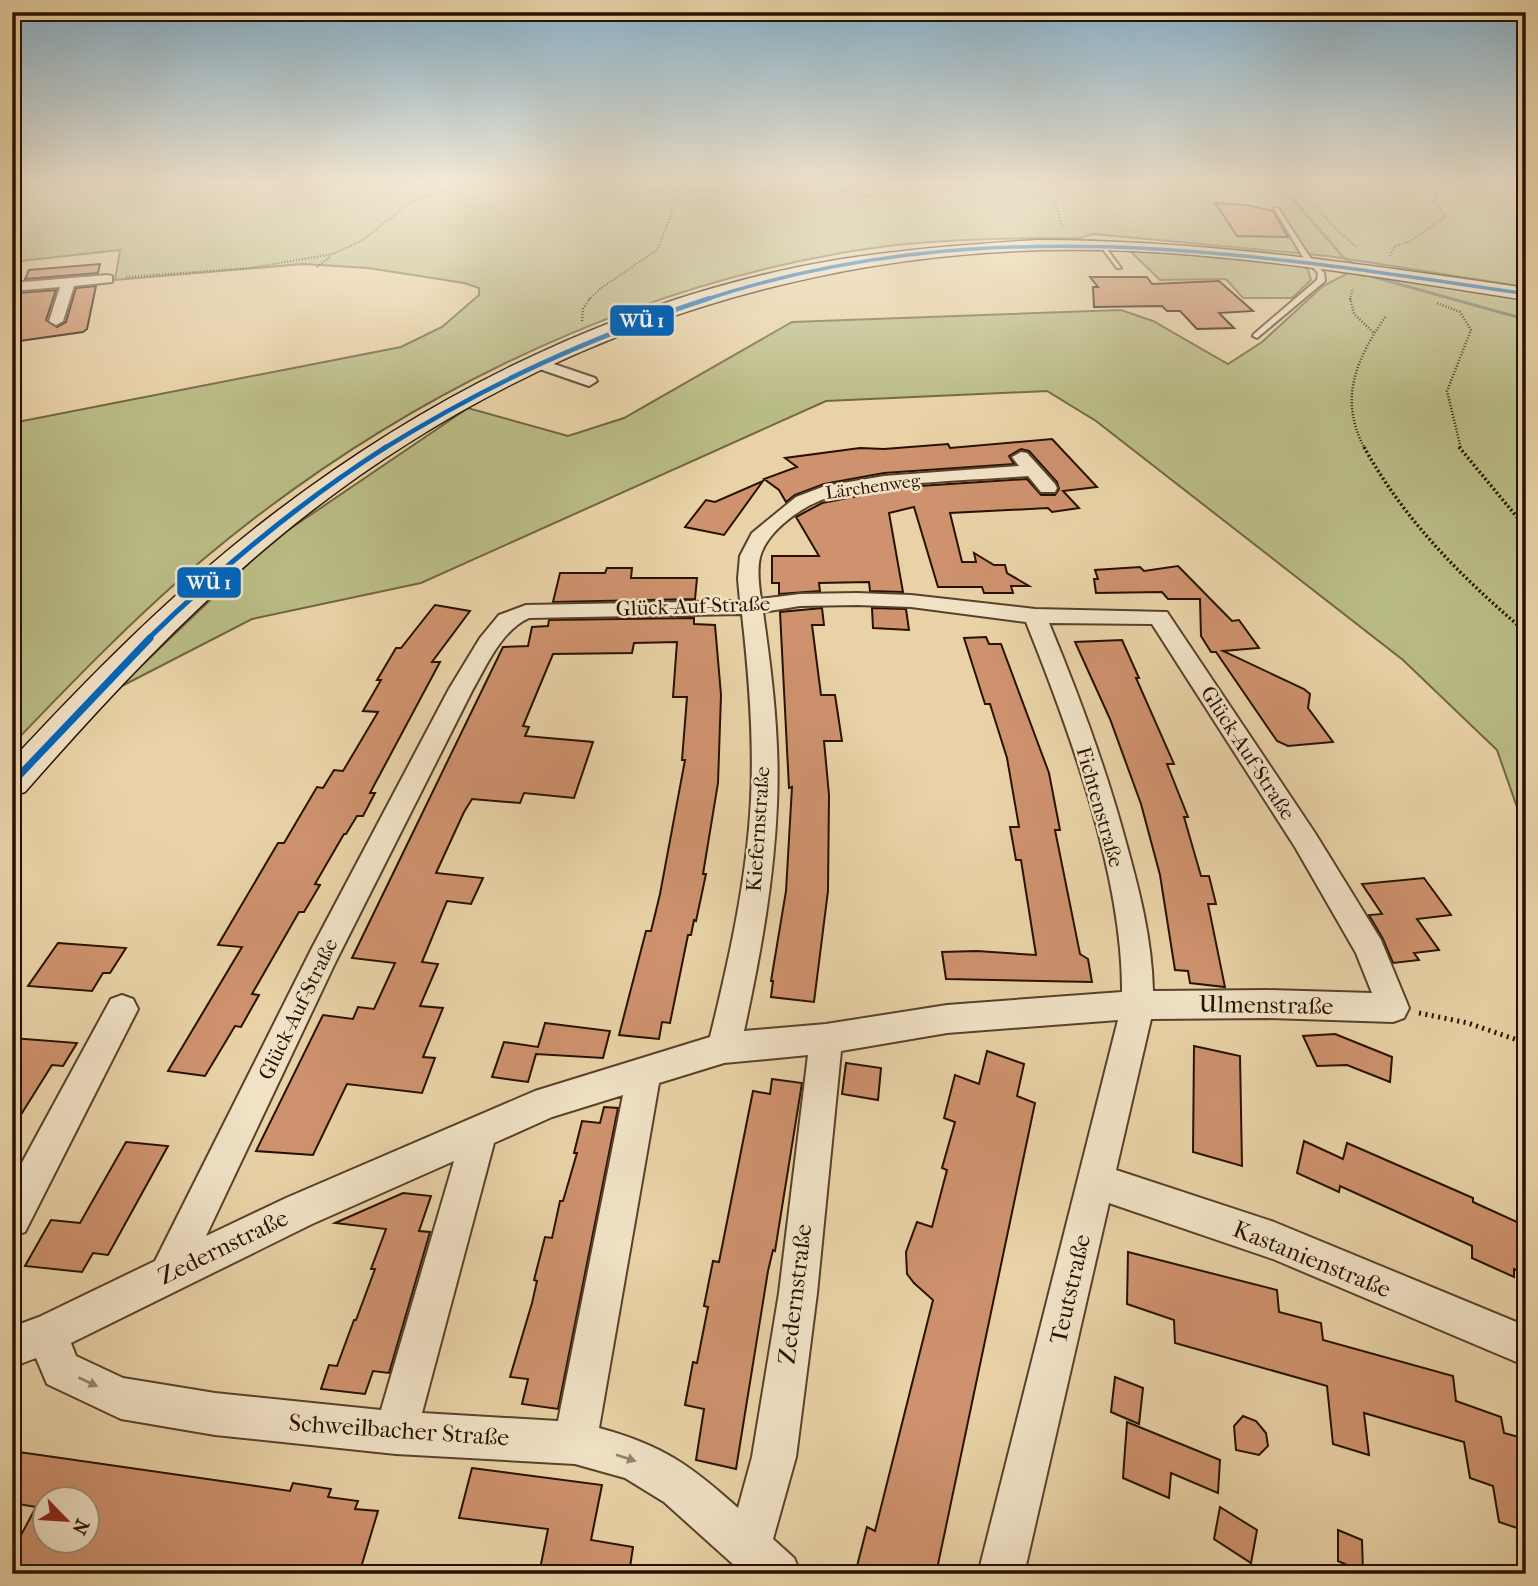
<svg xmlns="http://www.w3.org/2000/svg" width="1538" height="1586" viewBox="0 0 1538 1586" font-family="'IM FELL French Canon',serif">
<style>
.green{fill:#b9bb85;stroke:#706642;stroke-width:2}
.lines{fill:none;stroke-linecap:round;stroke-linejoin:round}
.stream{fill:#6b7469;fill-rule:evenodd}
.building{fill:#ce926e;stroke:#271100;stroke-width:2;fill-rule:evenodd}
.service-casing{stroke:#58412a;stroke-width:4}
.minor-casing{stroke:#58412a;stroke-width:4}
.secondary-casing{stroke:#271100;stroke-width:3}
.path-far3{stroke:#271100;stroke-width:2;stroke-dasharray:1 2;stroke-linecap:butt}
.path-far2{stroke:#271100;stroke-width:2.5;stroke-dasharray:1 2;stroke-linecap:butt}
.path-far1{stroke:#271100;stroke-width:3.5;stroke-dasharray:2 2.5;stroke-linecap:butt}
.path{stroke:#271100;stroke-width:5;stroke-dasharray:2 4.5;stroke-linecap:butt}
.service{fill:#f1e2c6;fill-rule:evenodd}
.minor{fill:#f1e2c6;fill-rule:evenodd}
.secondary{fill:#f1e2c6;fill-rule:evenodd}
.bus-1-far3-casing{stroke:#f1e2c6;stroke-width:6}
.bus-1-far2-casing{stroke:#f1e2c6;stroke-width:8}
.bus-1-far1-casing{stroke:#f1e2c6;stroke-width:10}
.bus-1-casing{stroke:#f1e2c6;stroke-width:12}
.bus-1-far3{stroke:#0065bd;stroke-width:3.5}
.bus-1-far2{stroke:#0065bd;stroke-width:4.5}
.bus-1-far1{stroke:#0065bd;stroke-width:5}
.bus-1{stroke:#0065bd;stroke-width:7}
.oneway{fill:#96846d}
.labels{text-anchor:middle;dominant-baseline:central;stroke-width:5;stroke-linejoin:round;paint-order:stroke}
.far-street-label{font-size:18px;fill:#271100;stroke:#f1e2c6}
.street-label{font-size:21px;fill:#271100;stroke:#f1e2c6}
.near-street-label{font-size:24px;fill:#271100;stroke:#f1e2c6}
.line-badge{stroke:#f1e2c6;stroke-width:2.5}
.badge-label{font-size:19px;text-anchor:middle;font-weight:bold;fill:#fff}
</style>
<rect width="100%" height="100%" fill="#e9d2a7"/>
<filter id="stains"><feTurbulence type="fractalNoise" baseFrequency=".00286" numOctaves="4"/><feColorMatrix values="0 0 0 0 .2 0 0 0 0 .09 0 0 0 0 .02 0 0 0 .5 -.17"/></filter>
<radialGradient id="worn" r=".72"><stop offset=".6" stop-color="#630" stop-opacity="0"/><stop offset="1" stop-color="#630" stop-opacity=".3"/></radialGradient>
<g class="green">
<path d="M12 182H1526V287L1328 256 1093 234 1080 238C1000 238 919 239 841 253 608 294 387 406 206 557 137 615 74 680 12 745V423L401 347 442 327 479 295V288L464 283 368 268 303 264 115 280 120 250 12 262Z"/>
<polygon points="1128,249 1298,264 1308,269 1311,280 1292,298 1243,298 1226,279 1160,280"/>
<polygon points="1350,272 1526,297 1526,833 1497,750 1403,660 1096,421 1047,391 826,401 421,583 252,619 118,688 272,541 468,408 568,436 624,418 792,322 1121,310 1153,321 1228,364 1262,342 1323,286"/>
</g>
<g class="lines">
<polygon class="stream" points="1280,182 1345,257 1379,277 1526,318 1526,321 1375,279 1343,259 1276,182"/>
</g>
<g class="building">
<polygon points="1215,203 1246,205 1273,211 1288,237 1237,236"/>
<polygon points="100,264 98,273 25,279 29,270"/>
<polygon points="1090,277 1147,277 1152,284 1219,281 1253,311 1219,313 1234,328 1197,329 1180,311 1167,311 1162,306 1094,307 1093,287 1098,287"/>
<polygon points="96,286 87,329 83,332 12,342 12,306 18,293 56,290 46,320 57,327 66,322 76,288"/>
<polygon points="1052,439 1097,487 1063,491 1079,508 1052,512 1048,508 950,513 962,562 976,562 974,553 994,565 1005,565 1007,573 1029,586 1011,586 1013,593 984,593 982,587 938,587 914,507 889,513 903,592 870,591 869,582 819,583 820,591 779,594 779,583 772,583 772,556 819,556 796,517 822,503 904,487 1027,479 1041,495 1055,495 1059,489 1057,482 1029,451 1021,449 1009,456 1014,464 884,473 824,484 795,495 786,502 779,490 764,479 797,467 785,458 860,448 884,449 948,444 950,448"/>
<polygon points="763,481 724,535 685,527 706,500 715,502"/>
<polygon points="1178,566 1232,621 1239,620 1259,648 1223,651 1304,689 1310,694 1308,708 1333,742 1288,746 1277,741 1216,652 1211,652 1201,636 1200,599 1168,599 1162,592 1096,593 1094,579 1098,579 1095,570 1140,567 1144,571"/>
<polygon points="607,568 632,568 631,578 697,578 695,599 553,602 560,573 605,573"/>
<polygon points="435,605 470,611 432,662 440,662 370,793 375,793 363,816 357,816 346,834 344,834 315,884 320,885 304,912 299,912 252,994 259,995 241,1027 235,1026 205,1076 168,1071 242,947 218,945 278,843 284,843 317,787 323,788 334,770 343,771 378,712 363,711 381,680 377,680 396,648 401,648"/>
<polygon points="822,608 824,625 812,625 821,695 835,695 842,741 824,741 829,795 828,891 814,1002 771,997 773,981 771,981 786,891 792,787 789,788 780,612"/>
<polygon points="872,608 906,609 909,630 873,628"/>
<polygon points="694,618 694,624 715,625 721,695 718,783 703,874 706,874 696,921 694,920 691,935 688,935 670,1023 662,1022 659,1039 619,1035 646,931 651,931 660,894 685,760 682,760 687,697 673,697 677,642 634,643 632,653 553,654 523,726 529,727 525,736 593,742 574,798 524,793 520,803 472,799 464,812 436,873 483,878 471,904 447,901 422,962 438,964 420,1006 443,1008 423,1057 435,1058 422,1093 347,1084 313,1155 256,1151 323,1015 353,1019 358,1007 374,1009 395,963 352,958 503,647 528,646 532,627 548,626 549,620"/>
<polygon points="986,637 989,644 1001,644 1049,773 1060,830 1055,830 1080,954 1088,959 1092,982 946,979 942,952 977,951 1036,955 1021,860 1016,860 1010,827 1019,827 1007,758 990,704 985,704 964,638"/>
<polygon points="1122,640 1139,678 1136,678 1174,764 1167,764 1188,817 1184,817 1201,876 1209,876 1216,904 1208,904 1225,987 1190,983 1188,971 1175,970 1160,875 1141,804 1110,719 1075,642"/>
<polygon points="1424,878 1451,915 1417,919 1439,950 1414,953 1419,960 1393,963 1383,939 1369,915 1382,914 1362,884"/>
<polygon points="58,943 126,948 110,973 103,973 92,991 28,986"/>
<polygon points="545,1023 610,1031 603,1058 536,1054 528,1082 492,1077 504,1042 538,1047"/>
<polygon points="1335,1034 1392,1057 1390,1082 1347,1065 1317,1066 1303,1036"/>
<polygon points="12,1038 77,1043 63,1066 52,1065 12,1129"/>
<polygon points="1194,1046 1240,1056 1242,1166 1193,1152"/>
<polygon points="987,1051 1024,1064 1017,1096 1035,1103 936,1574 855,1574 867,1527 875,1531 933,1300 914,1283 907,1274 906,1252 917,1222 932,1227 947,1170 942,1168 955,1122 944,1118 955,1075 979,1084"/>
<polygon points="846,1063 881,1068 878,1100 842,1094"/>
<polygon points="772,1079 802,1083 775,1251 773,1250 768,1271 736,1469 696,1460 704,1409 685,1405 693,1362 697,1363 708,1307 704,1306 713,1261 719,1262 753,1091 770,1094"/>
<polygon points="604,1107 618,1108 558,1409 522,1404 528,1379 510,1377 532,1303 537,1281 534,1280 545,1237 552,1238 560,1201 563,1201 577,1153 574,1153 582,1121 600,1123"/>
<polygon points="1304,1141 1343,1159 1347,1143 1473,1198 1473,1202 1526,1226 1526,1275 1514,1269 1514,1277 1472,1258 1472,1246 1340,1186 1339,1192 1297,1173"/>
<polygon points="126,1142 168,1146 108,1255 93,1253 82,1272 25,1266 51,1220 80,1223"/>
<polygon points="403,1193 431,1196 419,1231 430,1232 389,1373 373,1371 365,1394 321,1389 329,1365 337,1366 354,1320 356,1320 375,1269 371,1269 386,1229 335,1223"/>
<polygon points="1128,1252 1277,1290 1279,1312 1321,1323 1323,1340 1453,1376 1456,1401 1501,1417 1504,1433 1526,1439 1526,1531 1499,1522 1493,1486 1470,1478 1464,1442 1364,1413 1369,1455 1333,1444 1327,1386 1175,1343 1174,1320 1127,1304"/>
<polygon points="1115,1377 1143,1388 1139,1424 1111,1412"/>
<polygon points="1243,1416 1256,1421 1266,1433 1268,1446 1259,1455 1236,1450 1234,1426"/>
<polygon points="1127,1422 1220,1460 1218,1493 1171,1473 1169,1498 1123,1478"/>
<path d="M12 1451 290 1491 293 1483 331 1489 328 1497 358 1501 355 1509 378 1511 359 1574H12V1552L36 1507 12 1503ZM46 1499H88V1541H46Z"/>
<polygon points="472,1468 602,1485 591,1540 633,1547 629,1574 539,1574 548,1529 459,1518"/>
<polygon points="1220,1507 1257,1530 1251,1563 1214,1539"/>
<polygon points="1338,1530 1362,1540 1363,1572 1338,1561"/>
</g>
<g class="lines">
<g class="service-casing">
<g id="service">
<polygon points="1274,208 1278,208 1309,256 1324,273 1325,281 1257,338 1253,336 1254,334 1317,280 1318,273 1303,257"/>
<polygon points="1099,244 1103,244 1121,268 1117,268"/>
</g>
</g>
<g class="minor-casing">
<g id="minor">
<polygon points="107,275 112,276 112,282 74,286 63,321 56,325 49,321 60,287 12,291 12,283"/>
<polygon points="533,357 595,378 597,381 589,386 528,365 525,362"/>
<path d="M1021 452 1027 453 1055 484 1057 488 1055 492H1041L1028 476C963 481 894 481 831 497 806 503 767 530 760 557 757 570 759 586 761 599L800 594 857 593 911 595 1035 609 1167 612 1315 833 1381 940 1409 1008 1404 1018 1393 1022 1267 1018 1151 1019 1116 1170 1274 1222 1526 1326V1366L1273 1259 1109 1203 1024 1574H978L1118 1020 947 1033 841 1051 817 1293 796 1457 773 1539 794 1558 801 1574H744L664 1502 625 1478 575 1464 396 1454 215 1435 121 1419 47 1384 36 1358 12 1367V1327L39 1317 155 1261 312 948 449 689 480 638 499 615 526 605 740 601 738 579 740 556 752 533 796 497 825 486 884 476 1019 466 1012 457ZM857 605 911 607 1026 622C1069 729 1123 877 1122 992L947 1005 826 1024 744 1031C760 957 774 881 777 804 780 740 772 675 763 612L800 606ZM742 614C749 676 754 738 751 800 747 880 729 960 710 1037L535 1091 286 1198 206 1236 336 961 473 689C488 663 501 631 529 618ZM1049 623 1152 624 1295 847 1356 953 1372 993 1267 990 1153 991C1152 939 1139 889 1125 839 1105 765 1078 693 1049 623ZM808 1055 779 1293 752 1457 738 1508C690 1465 662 1445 599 1428L659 1083 724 1063ZM623 1095 558 1421 422 1413 494 1143 552 1117ZM454 1161 381 1410 215 1393 123 1378 76 1356 71 1343 312 1224Z"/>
<polygon points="122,995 133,999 138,1009 25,1232 12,1237 12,1181 111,999"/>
</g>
</g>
<g class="secondary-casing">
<path id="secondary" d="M1037 240C1202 240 1363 264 1526 288V300C1384 278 1242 253 1099 250 797 244 505 348 274 541 183 617 103 703 25 792L12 796V760C89 677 169 596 258 526 427 393 628 294 842 259 907 249 971 244 1037 240Z"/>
</g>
<g class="path-far3">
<polyline points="809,182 873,197 980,187 1025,189"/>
<polyline points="1012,182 1056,203 1061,225 1064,227"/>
<polyline points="1296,182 1332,225 1357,248"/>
<polyline points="12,183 19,182"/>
<polyline points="1390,256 1395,246 1409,242 1446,216 1434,202 1437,193 1424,182"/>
<polyline points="317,267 330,257"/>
<polyline points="126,277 249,268 333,254 363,240 409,203 467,182"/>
<polyline points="589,300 600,289 658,249 683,182"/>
<polyline points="1350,300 1353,288"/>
</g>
<g class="path-far2">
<polyline points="1350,298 1354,314 1374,333"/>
<polyline points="1437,303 1460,312 1471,330 1447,391 1461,449"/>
<polyline points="582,321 583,309 590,298"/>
<path d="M1365 449C1338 399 1356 359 1386 316"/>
</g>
<g class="path-far1">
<path d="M1364 447C1405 521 1462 578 1526 632"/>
<polyline points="1459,447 1526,528"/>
</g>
<polyline class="path" points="1419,1013 1468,1023 1526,1043"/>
<use href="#service" class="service"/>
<use href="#minor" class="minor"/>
<use href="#secondary" class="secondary"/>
<g class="bus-1-far3-casing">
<path id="bus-1-far3" d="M704 300C981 209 1247 252 1526 294"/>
</g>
<g class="bus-1-far2-casing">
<path id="bus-1-far2" d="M383 449C489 383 591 337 710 298"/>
</g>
<g class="bus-1-far1-casing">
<path id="bus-1-far1" d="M148 639C221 568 300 502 386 447"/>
</g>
<g class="bus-1-casing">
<polyline id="bus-1" points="12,783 150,638"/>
</g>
<use href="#bus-1-far3" class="bus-1-far3"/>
<use href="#bus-1-far2" class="bus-1-far2"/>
<use href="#bus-1-far1" class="bus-1-far1"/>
<use href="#bus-1" class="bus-1"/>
</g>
<defs><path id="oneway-solid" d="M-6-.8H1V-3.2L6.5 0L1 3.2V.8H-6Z" transform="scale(1.75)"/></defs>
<g class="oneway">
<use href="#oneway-solid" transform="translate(88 1382) rotate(25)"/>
<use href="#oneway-solid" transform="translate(626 1458) rotate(18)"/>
</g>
<linearGradient id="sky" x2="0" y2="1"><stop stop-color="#88b5d1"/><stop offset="0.45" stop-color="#f5ebd7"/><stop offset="1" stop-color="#f5ebd7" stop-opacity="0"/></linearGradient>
<rect width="1538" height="404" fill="url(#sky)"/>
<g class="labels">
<g class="far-street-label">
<text transform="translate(873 487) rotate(-8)">Lärchenweg</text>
</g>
<g class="street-label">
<text transform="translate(693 606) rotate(-2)">Glück-Auf-Straße</text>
<text transform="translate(1248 753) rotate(57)">Glück-Auf-Straße</text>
<text transform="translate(1100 807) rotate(74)">Fichtenstraße</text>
<text transform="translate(758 829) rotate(-86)">Kiefernstraße</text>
<text transform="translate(298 1009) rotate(-64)">Glück-Auf-Straße</text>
</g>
<g class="near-street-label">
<text transform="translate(1266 1005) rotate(1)">Ulmenstraße</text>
<text transform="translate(223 1247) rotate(-26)">Zedernstraße</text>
<text transform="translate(1312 1259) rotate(22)">Kastanienstraße</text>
<text transform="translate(1070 1289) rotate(-77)">Teutstraße</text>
<text transform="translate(795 1294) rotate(-83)">Zedernstraße</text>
<text transform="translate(399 1430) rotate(4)">Schweilbacher Straße</text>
</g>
</g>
<g class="line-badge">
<rect x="609" y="304" width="66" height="33" rx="7" fill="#0065bd"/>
<rect x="176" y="566" width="66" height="33" rx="7" fill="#0065bd"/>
</g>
<g class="badge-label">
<text x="642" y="327">WÜ 1</text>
<text x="209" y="589">WÜ 1</text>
</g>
<rect width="1538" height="1586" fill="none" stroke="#e9d2a7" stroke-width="42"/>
<rect x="14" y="14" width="1510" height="1558" fill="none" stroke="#271100" stroke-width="3.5"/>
<rect x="21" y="21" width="1496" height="1544" fill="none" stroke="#271100" stroke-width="2"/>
<g transform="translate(66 1520) rotate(115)"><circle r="33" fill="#f1e2c6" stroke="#a08e77" stroke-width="2"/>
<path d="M0-5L12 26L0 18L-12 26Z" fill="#8f2418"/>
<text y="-10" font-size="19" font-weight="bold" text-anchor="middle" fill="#271100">N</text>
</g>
<rect width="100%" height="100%" filter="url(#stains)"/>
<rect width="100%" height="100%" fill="url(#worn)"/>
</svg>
